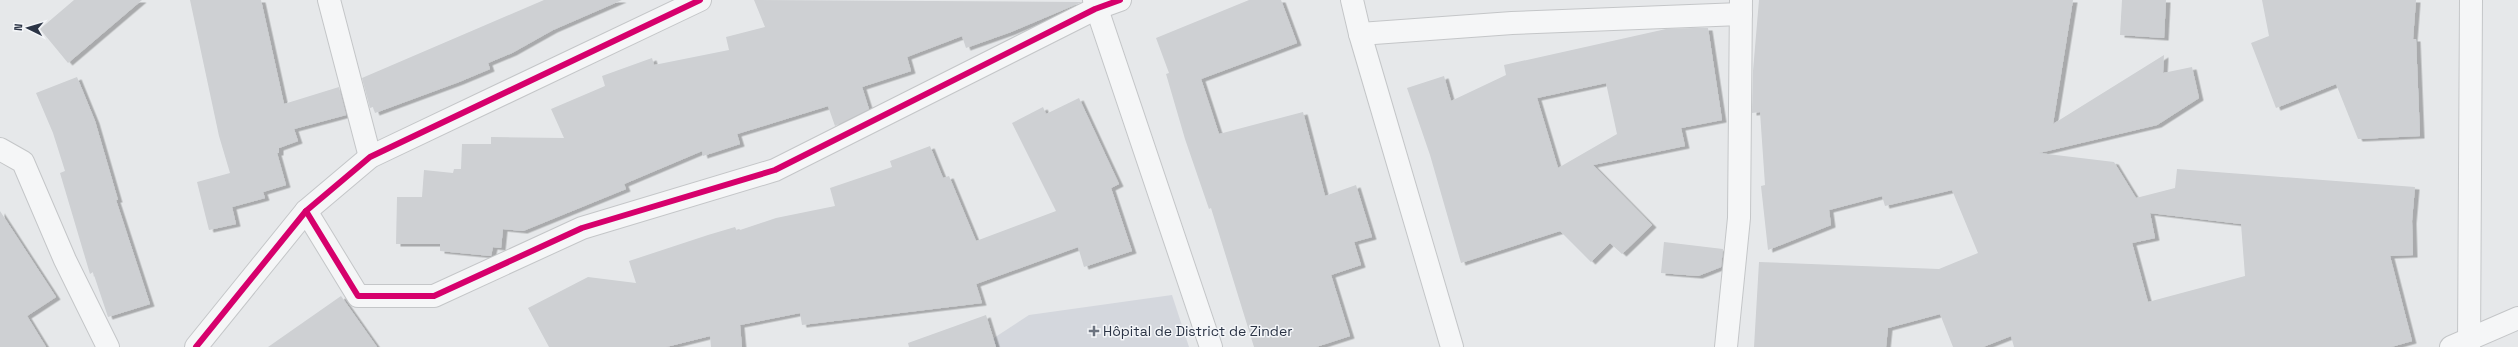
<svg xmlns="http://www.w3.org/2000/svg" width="2518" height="347" viewBox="0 0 2518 347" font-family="'Space Grotesk',sans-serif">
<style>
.built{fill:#d4d7dd}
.building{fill:#ced0d3;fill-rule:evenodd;filter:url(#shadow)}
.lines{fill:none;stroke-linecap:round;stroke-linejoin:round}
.minor-casing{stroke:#c4c6c8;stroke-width:24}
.tertiary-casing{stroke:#c4c6c8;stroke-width:24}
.minor{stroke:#f5f6f7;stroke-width:22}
.tertiary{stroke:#f5f6f7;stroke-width:22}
.cycleway-casing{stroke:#f4f6f9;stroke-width:8}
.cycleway{stroke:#d6006c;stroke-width:6}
.poi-dot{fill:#6c737f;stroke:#f4f6f9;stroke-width:1.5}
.labels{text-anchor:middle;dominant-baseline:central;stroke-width:3;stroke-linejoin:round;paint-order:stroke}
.poi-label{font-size:14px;fill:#2b3445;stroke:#f4f6f9;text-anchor:start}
</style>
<defs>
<filter id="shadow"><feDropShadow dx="4.5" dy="2.5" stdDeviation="0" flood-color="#0004"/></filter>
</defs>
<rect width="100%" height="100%" fill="#e6e8ea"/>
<polygon class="built" points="1172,295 1189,347 980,347 1029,315"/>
<g class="building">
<polygon points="74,0 142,0 68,63 40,29"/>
<polygon points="190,0 261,0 284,104 339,87 346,115 294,129 298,141 279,148 279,153 277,153 286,185 263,192 265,198 232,207 236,224 209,230 197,182 230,173 219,136"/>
<polygon points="544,0 622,0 553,30 512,53 488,63 490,69 459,82 375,113 373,107 370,108 362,78"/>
<polygon points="754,0 1082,2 1011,32 966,48 962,36 907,57 911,71 862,87 869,109 835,126 828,106 737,134 740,144 703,156 702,151 624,184 626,189 523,231 503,229 501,248 493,247 491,256 440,251 440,244 396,244 397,197 422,197 424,170 453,173 454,169 461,169 462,144 491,144 491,137 564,138 551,109 605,86 602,76 652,58 654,65 729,50 726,37 765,27"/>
<polygon points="1249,0 1281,0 1297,43 1201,79 1219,134 1303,112 1325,196 1356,185 1372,237 1354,242 1361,265 1331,275 1350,336 1316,347 1254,347 1211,208 1209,209 1185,139 1166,74 1169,73 1156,38"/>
<path d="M1759 0H2073L2053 124 2164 55 2163 73 2192 67 2199 98 2157 125 2039 153 2114 162 2136 198 2175 188 2177 169 2415 187 2412 221 2413 255 2390 256 2412 341 2391 347H2014L2011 336 1983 347H1953L1940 314 1888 328 1886 347H1754L1759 262 1939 269 1978 253 1952 190 1885 206 1882 196 1829 210 1831 225 1768 250 1761 186 1765 185 1760 112 1752 113 1753 71ZM2150 213 2241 224 2245 276 2148 302 2132 243 2155 238Z"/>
<polygon points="2122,0 2166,0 2164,38 2120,35"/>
<polygon points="2262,0 2416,0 2413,39 2416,39 2420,136 2358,139 2336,84 2276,108 2251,43 2269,36"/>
<path d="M1694 28H1708L1722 120 1681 128 1685 146 1593 165 1652 225 1622 254 1610 243 1591 262 1560 231 1461 263 1430 155 1407 88 1444 76 1451 101 1506 75 1504 65 1666 29ZM1606 83 1617 134 1558 168 1537 98Z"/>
<polygon points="77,77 95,121 118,200 116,200 150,304 108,317 93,272 90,274 60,173 65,171 53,133 36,93"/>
<polygon points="1079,98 1119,184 1111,188 1132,251 1084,267 1078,247 976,284 982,303 802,325 800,313 740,325 742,347 711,347 710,336 666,347 549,347 528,308 588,277 636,283 629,261 708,235 735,227 737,231 776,218 835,206 830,188 892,167 890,161 930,146 943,178 949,176 976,241 1056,211 1012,123 1043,107 1046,114"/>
<polygon points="0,211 56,297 27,316 46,347 0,347"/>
<polygon points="1664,242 1723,249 1721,267 1698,276 1661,273"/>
<polygon points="341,296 377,347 268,347"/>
<polygon points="986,315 996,347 909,347 908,343"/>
</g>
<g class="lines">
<g class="minor-casing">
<g id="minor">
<polyline points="329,0 370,157"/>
<polyline points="1352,0 1360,34 1452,347"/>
<polyline points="1360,34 1512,23 1741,14"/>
<polyline points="0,149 23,162 65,260 108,347"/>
<polyline points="306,211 358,296 434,296 582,228 775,170 1095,9 1120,0"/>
<polyline points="196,347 306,211 370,157 700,0"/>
<polyline points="1726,347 1739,218 1741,0"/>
<polyline points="2451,347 2518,318"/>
<polyline points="2469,347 2471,0"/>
</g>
</g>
<g class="tertiary-casing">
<polyline id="tertiary" points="1094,0 1211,347"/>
</g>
<use href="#minor" class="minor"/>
<use href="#tertiary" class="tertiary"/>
<g class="cycleway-casing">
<g id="cycleway">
<polyline points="306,211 358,296 434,296 582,228 775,170 1095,9 1120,0"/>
<polyline points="196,347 306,211 370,157 700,0"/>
</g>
</g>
<use href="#cycleway" class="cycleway"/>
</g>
<path class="poi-dot" d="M1092 325h4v4h4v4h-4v4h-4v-4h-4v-4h4z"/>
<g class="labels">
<g class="poi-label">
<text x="1103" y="331">Hôpital de District de Zinder</text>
</g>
</g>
<g transform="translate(28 28) rotate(275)" stroke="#f4f6f9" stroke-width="3" paint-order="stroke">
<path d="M0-3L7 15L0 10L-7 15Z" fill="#2b3445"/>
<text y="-6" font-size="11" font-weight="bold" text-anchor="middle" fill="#2b3445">N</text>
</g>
</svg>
